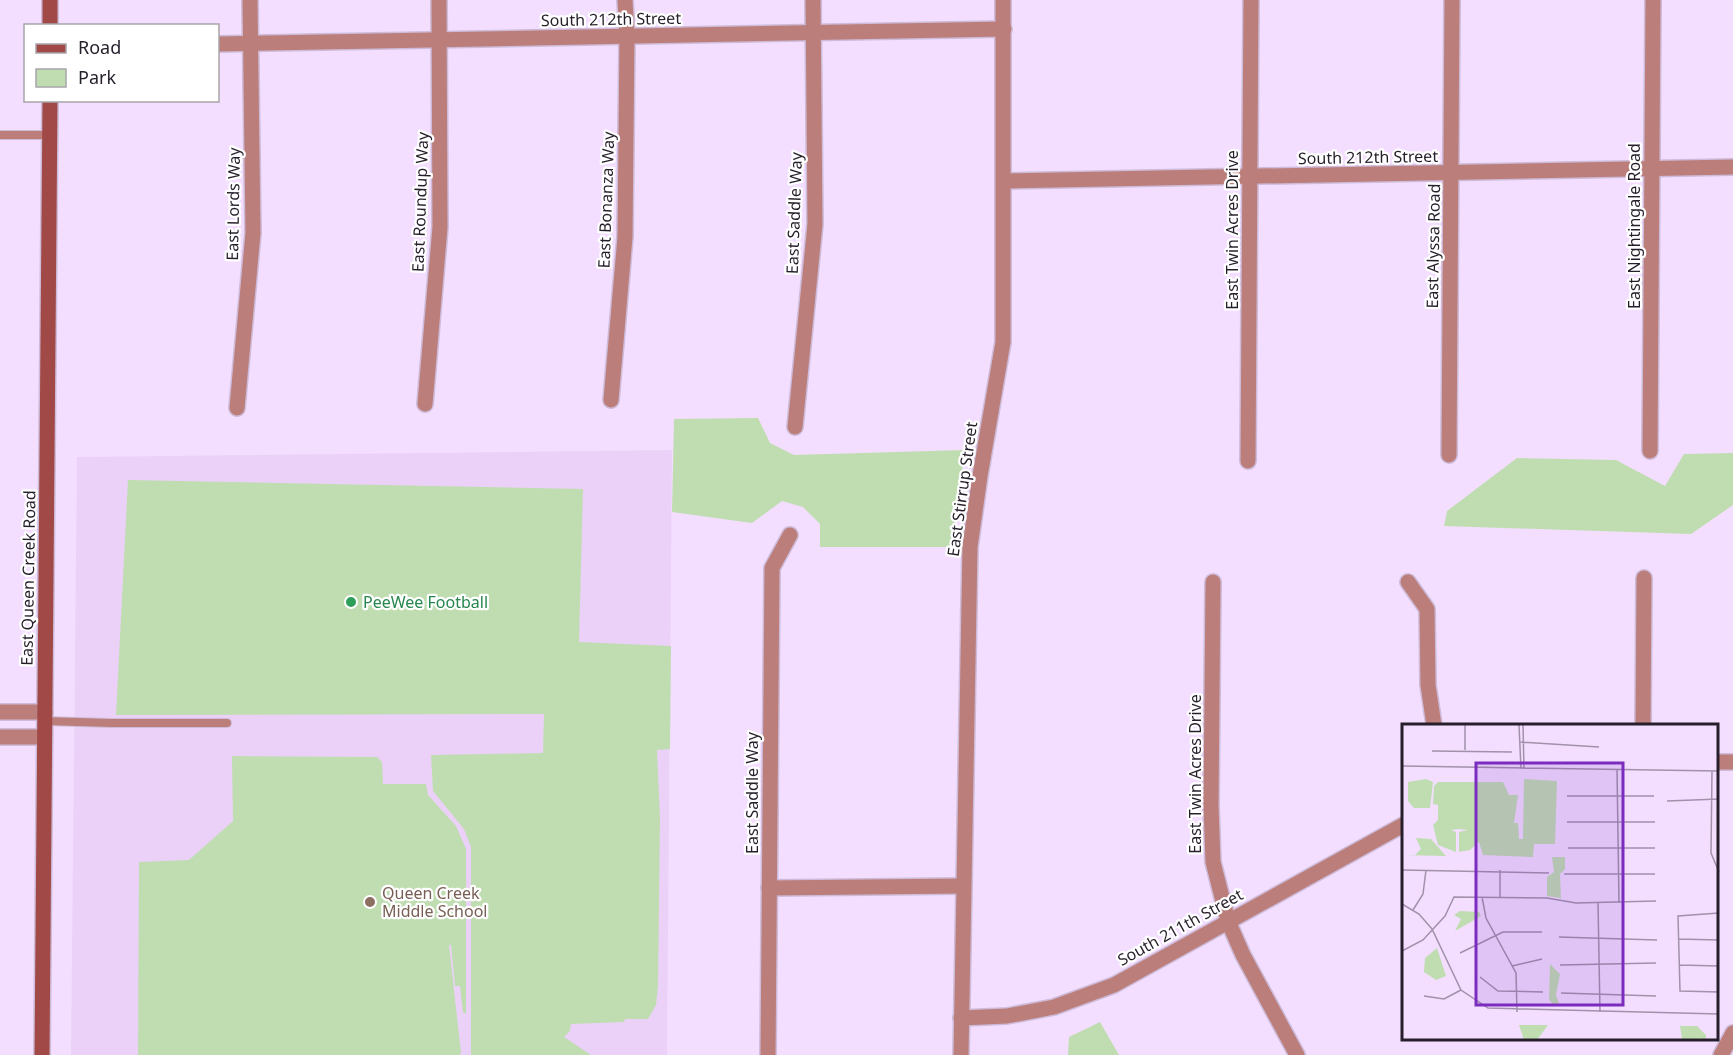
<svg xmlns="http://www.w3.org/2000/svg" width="1733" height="1055" viewBox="0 0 1733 1055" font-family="'Noto Sans',sans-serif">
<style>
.built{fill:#ebd1f8}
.green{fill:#bfddb1}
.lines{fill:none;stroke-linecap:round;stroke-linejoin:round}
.lane-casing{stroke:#cebbd9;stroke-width:10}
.street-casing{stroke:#cebbd9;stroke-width:18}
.secondary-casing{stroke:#cebbd9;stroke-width:18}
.lane{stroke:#bb7e7a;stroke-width:8}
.street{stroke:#bb7e7a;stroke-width:15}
.secondary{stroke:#a04946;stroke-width:15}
.leisure-dot{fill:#2e9e5b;stroke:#fff;stroke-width:2}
.education-dot{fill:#8d6e63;stroke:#fff;stroke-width:2}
.labels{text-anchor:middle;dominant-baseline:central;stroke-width:4.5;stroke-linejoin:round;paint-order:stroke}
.street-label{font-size:16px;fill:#261e2a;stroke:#fff}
.leisure-label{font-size:16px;fill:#27864d;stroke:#fff;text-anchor:start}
.education-label{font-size:16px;fill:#785e54;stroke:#fff;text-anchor:start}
.inset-road{fill:none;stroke:#a191aa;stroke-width:1.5}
.view{fill:#7b2cbf;fill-opacity:0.15;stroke:#7b2cbf;stroke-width:3}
.inset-edge{fill:none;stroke:#261e2a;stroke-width:3}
</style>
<rect width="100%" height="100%" fill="#f3deff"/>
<polygon class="built" points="672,450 667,1055 71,1055 77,457"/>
<g class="green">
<polygon points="758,418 770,443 794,455 965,450 951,547 820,547 820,524 803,507 782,501 752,523 672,512 674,419"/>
<polygon points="1733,453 1733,505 1691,534 1444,526 1447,511 1517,458 1616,460 1665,486 1684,454"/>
<polygon points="128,480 583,489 579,642 671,646 670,749 657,750 660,818 658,986 656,1005 648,1019 625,1019 624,1022 571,1024 570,1031 564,1037 591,1055 471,1055 471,847 464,829 433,791 431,755 543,753 544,714 116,715"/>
<polygon points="232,756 377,757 382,762 383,784 426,784 428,795 456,826 466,849 466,1013 463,1013 460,986 455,986 451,945 449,945 461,1053 459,1055 138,1055 139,862 189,860 233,821"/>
<polygon points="1100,1022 1119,1055 1068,1055 1069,1037"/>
</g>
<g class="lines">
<g class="lane-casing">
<g id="lane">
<polyline points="0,135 51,135"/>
<polyline points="45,721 111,723 227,723"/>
</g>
</g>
<g class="street-casing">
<g id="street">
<polyline points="218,44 1004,29"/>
<polyline points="1004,181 1733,167"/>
<polyline points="611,400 625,237 627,36 625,0"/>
<polyline points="425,404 440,227 439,0"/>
<polyline points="237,408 253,233 250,0"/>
<polyline points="795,427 815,224 813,0"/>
<polyline points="1650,451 1653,0"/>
<polyline points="1449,455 1452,0"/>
<polyline points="1248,461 1251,0"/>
<polyline points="1213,582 1211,805 1213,862 1228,921 1243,955 1297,1055"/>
<polyline points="1408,582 1427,609 1428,685 1434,725"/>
<polyline points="0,712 45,712"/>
<polyline points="1643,725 1644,578"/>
<polyline points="0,737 44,737"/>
<polyline points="1716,762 1733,762"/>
<polyline points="769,888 963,886"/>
<polyline points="961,1018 1007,1016 1054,1007 1114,985 1403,825"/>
<polyline points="768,1055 772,568 790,535"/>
<polyline points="961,1055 970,547 980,476 1003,342 1003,0"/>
<polyline points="1721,1055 1733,1033"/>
</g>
</g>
<g class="secondary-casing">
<g id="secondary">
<polyline points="50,26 50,0"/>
<polyline points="42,1055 50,100"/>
</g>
</g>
<use href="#lane" class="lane"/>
<use href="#street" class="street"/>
<use href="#secondary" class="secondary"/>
</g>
<circle class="leisure-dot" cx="351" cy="602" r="6"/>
<circle class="education-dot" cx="370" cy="902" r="6"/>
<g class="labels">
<g class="street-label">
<text transform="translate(611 19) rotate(-1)">South 212th Street</text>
<text transform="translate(1368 157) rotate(-1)">South 212th Street</text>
<text transform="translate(606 200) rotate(-88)">East Bonanza Way</text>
<text transform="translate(420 202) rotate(-88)">East Roundup Way</text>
<text transform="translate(233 204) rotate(-89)">East Lords Way</text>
<text transform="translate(794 213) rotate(-88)">East Saddle Way</text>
<text transform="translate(1634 226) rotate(-90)">East Nightingale Road</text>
<text transform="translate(1232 230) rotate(-90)">East Twin Acres Drive</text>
<text transform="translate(1433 246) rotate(-89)">East Alyssa Road</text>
<text transform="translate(962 489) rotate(-82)">East Stirrup Street</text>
<text transform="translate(28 578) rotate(-89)">East Queen Creek Road</text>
<text transform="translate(1195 774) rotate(-90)">East Twin Acres Drive</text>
<text transform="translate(752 793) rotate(-90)">East Saddle Way</text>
<text transform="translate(1180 927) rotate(-29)">South 211th Street</text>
</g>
<g class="leisure-label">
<text x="363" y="602">PeeWee Football</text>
</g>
<g class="education-label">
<text x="382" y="893">Queen Creek<tspan x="382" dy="18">Middle School</tspan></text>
</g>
</g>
<g transform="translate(1402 724)">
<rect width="316" height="316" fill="#f3deff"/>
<path d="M24 55 31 58 28 84H12L6 77V58ZM122 55 155 57 153 120H132L131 133 81 131 77 118 68 126 57 128V108L66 106 56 105 49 106 54 108V128L36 121 31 101 36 96V81L31 80 32 62 36 58H101L107 71H116L112 99H116L117 115H121ZM14 114 29 115 44 132 0 131H13L19 125ZM150 133H163V145L158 150 159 174 145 172V153L152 148ZM58 187 77 188 79 192 53 207 59 195 52 191ZM35 224 44 252 34 256 22 248 23 234ZM148 240 158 250 154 271 158 282H152L147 275ZM117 301H146L135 316H122ZM278 302H295L304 311V316L280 315Z" fill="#bfddb1"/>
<path class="inset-road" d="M117 1 119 45M121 1 122 45M117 18 197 23M63 26V1M30 27 110 28M0 42 317 47M215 46 217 179M310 47 309 129 317 148M165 72H252M265 77 317 75M165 98H253M166 124H253M0 146 147 149M98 146V173M162 150H253M80 173 84 194 114 249 115 288M196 179 198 288M0 180 17 190 30 205 59 266 86 284 317 290M11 186 21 170 24 146M317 189 276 192 278 267 317 268M157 213 255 216M276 215 317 216M0 227 21 216 43 192 52 173 145 174 174 179 254 177M58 229 101 208H140M158 241 254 239M277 241 317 242M110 242 140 235M78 253 96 267 141 268M159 269 254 272M22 272 42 275 59 266"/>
<path class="view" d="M74 39H221V281H74Z"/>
<rect width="316" height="316" class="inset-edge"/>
</g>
<rect x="24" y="24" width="195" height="78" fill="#ffffff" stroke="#a8a5aa" stroke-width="1.5"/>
<rect x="36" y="44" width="30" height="9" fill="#a04946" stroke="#a8a5aa" stroke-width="1.5"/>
<text x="78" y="54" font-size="18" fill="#261e2a">Road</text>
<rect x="36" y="69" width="30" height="18" fill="#bfddb1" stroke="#a8a5aa" stroke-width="1.5"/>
<text x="78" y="84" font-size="18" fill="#261e2a">Park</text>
</svg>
